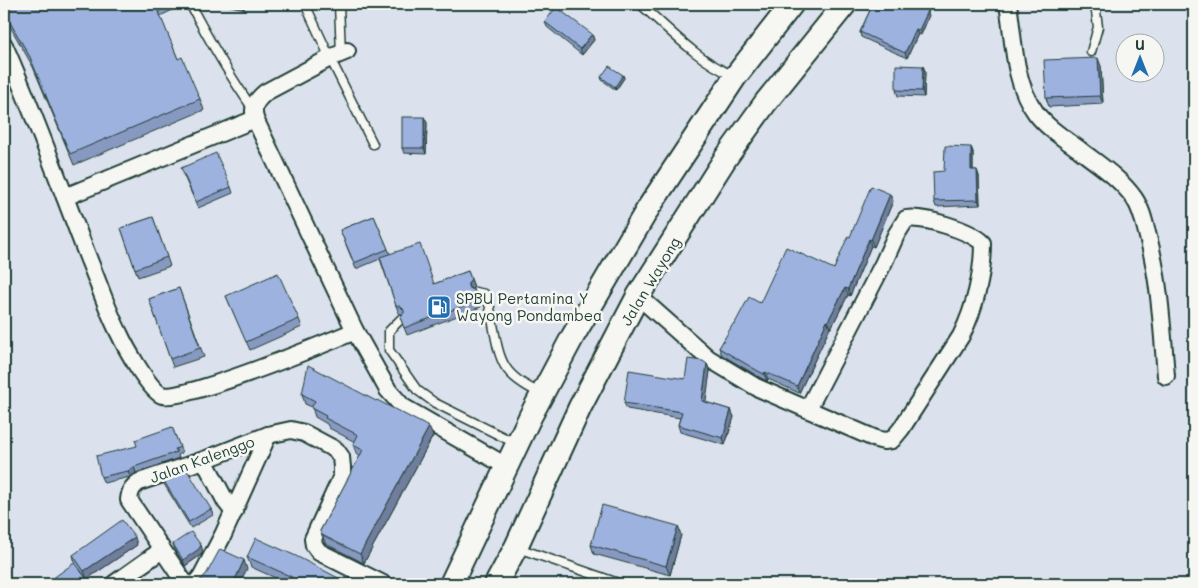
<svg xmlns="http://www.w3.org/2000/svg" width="1198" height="588" viewBox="0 0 1198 588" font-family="Mali,sans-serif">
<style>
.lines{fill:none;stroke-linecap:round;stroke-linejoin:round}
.lane-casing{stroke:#1f3d34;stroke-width:11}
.street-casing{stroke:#1f3d34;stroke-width:20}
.secondary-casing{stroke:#1f3d34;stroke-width:26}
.lane{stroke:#f6f6f2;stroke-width:8}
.street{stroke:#f6f6f2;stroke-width:16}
.secondary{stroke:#f6f6f2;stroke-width:22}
.wall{fill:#8899c1;stroke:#1f3d34}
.shaded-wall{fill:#6f7d9d;stroke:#1f3d34}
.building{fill:#9eb2e0;stroke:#1f3d34}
.labels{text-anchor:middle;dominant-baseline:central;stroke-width:5;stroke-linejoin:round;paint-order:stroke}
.street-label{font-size:15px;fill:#1f3d34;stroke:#f6f6f2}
.poi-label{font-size:15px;fill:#1f3d34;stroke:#f6f6f2;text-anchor:start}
</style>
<rect width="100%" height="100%" fill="#dce2ed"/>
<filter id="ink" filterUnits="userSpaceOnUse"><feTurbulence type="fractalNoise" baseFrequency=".02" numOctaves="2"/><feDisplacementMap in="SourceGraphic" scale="10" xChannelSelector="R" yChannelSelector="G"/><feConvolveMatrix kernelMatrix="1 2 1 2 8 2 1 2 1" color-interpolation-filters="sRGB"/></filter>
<g filter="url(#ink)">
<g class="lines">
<g class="lane-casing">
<g id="lane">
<path d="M190 4C209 40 229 75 253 109"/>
<polyline points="305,4 330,58 373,144"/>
<polyline points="339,4 341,54"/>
<path d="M640 4C669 29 697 60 732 75"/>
<polyline points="1091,52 1098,27 1095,4"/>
<path d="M476 292 485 294C491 304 490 312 493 324 500 362 502 375 540 393"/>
<polyline points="401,319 389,331 389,350 417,390 435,403 515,443"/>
<polyline points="518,548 621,584"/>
</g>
</g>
<g class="street-casing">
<g id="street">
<path d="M1008 4C1014 40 1013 82 1036 113 1047 128 1065 139 1080 150 1098 164 1120 178 1134 198 1141 208 1144 221 1147 233 1160 280 1162 328 1166 376"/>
<path d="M4 45C35 115 61 188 89 260 99 284 107 310 119 333 125 346 149 390 162 395 183 402 326 343 355 331"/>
<path d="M347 51 330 58 266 92C255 101 252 107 255 119L355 331 388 390 403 407 506 466"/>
<polyline points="65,197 255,119"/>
<path d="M638 296 708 358 756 387 876 439 884 441 892 440 901 429 961 336C975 308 983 274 983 243 969 230 924 216 906 219L896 235 883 264 808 409"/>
<polyline points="204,460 226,502 234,512"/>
<polyline points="114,584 162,550"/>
<path d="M187 584 184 582 129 500C130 491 132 487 139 482L204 460 268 435 291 430 304 433 336 450 341 457 342 467V476L313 539 314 545 319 552 383 584"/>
<polyline points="195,584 201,577 223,535 268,435"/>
</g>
</g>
<g class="secondary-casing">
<g id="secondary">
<polyline points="451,584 530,417 573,336 649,207 735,77 792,4"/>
<polyline points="496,584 516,547 580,407 638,296 725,159 766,102 845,4"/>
</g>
</g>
<use href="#lane" class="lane"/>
<use href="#street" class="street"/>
<use href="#secondary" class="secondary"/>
</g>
<g class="wall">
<polygon points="4,4 178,4 179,7 160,16 178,59 200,99 204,110 74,165 33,67 4,16"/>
<polygon points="221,4 245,4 244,9"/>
<polygon points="376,4 394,4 379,11"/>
<polygon points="870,5 928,13 929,16 921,35 918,34 907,58 861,37 860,32 871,8"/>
<polygon points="545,22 592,34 594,40 582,55 547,27"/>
<polygon points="923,66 925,71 924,97 898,96 896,90"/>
<polygon points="1101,66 1103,104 1049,107 1046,98"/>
<polygon points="623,75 624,78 616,90 602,80 601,77"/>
<polygon points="424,117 427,123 426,154 404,153 402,148"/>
<polygon points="971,147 973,152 973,170 977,170 979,176 980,205 936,207 934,201 944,171"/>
<polygon points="183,174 231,187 233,193 198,208"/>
<polygon points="893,201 874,247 871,246 850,296 848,295 831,328 830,328 799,393 768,379 767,381 761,378 722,355 719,348 734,325 760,303 834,269 850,237"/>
<polygon points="374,216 390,254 434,284 468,271 474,287 472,289 475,291 481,307 407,335 400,317 403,314 399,314 380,259 356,269 340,230"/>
<polygon points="153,217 170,266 138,277 121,228"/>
<polygon points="179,288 204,357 173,367 149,299"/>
<polygon points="226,296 299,319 302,327 250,350"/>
<polygon points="707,364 710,371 705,402 731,410 734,417 725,445 680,432 678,425 680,418 627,409 624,403 685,379"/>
<polygon points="302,394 433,436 364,563 326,544 320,531 360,456 357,455 353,445 355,442 329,428 327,424 315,417 312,407 305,404"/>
<polygon points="172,427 182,453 178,455 179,458 136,473 130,477 104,483 101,477 137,446"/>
<polygon points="162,478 211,509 213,515 191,528 164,484"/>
<polygon points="681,535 670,575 594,554 591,545"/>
<polygon points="173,544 203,551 201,555 185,566 175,550"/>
<polygon points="137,545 87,579 75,563 73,555"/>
<polygon points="247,557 348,583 348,584 289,584 251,567"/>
</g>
<g class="shaded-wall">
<polygon points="242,4 245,4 244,9"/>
<polygon points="928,4 932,4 928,13 929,16 921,35 919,30"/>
<polygon points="916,29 918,34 907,58 905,53"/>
<polygon points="592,34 594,40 582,55 580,49"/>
<polygon points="1098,58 1101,66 1103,104 1100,96"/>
<polygon points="923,66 925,71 924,97 922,91"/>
<polygon points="623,75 624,78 616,90 615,87"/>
<polygon points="424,117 427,123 426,154 424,148"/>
<polygon points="971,147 973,152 973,176 971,170"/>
<polygon points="977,170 979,176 980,205 978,200"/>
<polygon points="890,194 893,201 874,247 871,240"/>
<polygon points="869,239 871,246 850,296 848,289"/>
<polygon points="471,279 474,287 471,290 468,287 468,283"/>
<polygon points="845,288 848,295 831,328 828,321"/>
<polygon points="827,321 830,328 799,393 797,386"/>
<polygon points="707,364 710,371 705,408 702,401"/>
<polygon points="765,372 768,379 767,381 764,374"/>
<polygon points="731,410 734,417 725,445 723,438"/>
<polygon points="429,427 433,436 364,563 360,554"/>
<polygon points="134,467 136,473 130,477 128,471"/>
<polygon points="678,526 681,535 670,575 666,566"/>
<polygon points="135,537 137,545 87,579 84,571"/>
<polygon points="201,545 203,551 201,555 185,566 183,560"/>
<polygon points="244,560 247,569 240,584 233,584"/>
</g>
<g class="building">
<polygon points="4,4 159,4 156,5 178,59 182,57 200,99 70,154 30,57 4,12"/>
<polygon points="870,4 928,4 926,10 928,11 919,30 916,29 905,53 860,32 872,6 870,5"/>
<polygon points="556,7 592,34 580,49 545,22"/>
<polygon points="1098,58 1100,96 1046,98 1044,60"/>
<polygon points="896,65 923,66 922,91 896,90"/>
<polygon points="609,66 623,75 615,87 601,77"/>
<rect x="402" y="117" width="22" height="31"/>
<polygon points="945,146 971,147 971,170 977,170 978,200 934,201 933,172 944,171"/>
<polygon points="216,153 231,187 196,202 181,168"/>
<polygon points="871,186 890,194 871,240 869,239 848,289 845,288 828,321 827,321 797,386 765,372 764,374 758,371 719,348 733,324 734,325 749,297 760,303 786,247 834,269 848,236 850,237"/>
<polygon points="374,216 388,249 354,263 340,230"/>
<polygon points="153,217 167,257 135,269 121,228"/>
<polygon points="420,244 434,284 468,271 471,279 468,283 468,287 475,291 479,300 404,328 400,317 404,313 404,310 400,306 396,306 380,257"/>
<polygon points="278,273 299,319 246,342 226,296"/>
<polygon points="179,288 200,348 170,359 149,299"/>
<polygon points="688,359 703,361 707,364 702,401 731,410 723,438 678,425 682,412 624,403 629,370 685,379"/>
<polygon points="308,365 376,401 377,400 429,427 360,554 322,535 320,531 363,450 353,445 358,435 325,418 326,416 311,408 315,401 302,394"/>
<polygon points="172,427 180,447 175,449 177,452 134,467 128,471 101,477 96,456 137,446 135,440"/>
<polygon points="187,470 211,509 189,522 162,478"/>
<polygon points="602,505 678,526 666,566 591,545"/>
<polygon points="122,520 135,537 84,571 73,555"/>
<polygon points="191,532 201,545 199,549 183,560 173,544"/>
<polygon points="256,538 296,556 348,583 347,584 289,584 292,577 247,557"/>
<polygon points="220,549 244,560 233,584 197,584 207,573"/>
<polygon points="74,563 91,584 45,584"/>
</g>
</g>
<defs>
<g id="fuel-square" transform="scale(1.25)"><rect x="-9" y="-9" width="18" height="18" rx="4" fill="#1f6fb2" stroke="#f6f6f2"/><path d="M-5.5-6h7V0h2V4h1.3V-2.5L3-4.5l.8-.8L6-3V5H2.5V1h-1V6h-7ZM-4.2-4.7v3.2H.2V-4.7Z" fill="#fff"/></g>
</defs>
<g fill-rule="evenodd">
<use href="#fuel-square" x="439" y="307"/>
</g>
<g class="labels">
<g class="street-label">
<text transform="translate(650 281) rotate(-59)">Jalan Wayong</text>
<text transform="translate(202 459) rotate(-20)">Jalan Kalenggo</text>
</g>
<g class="poi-label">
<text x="456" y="298">SPBU Pertamina Y<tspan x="456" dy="17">Wayong Pondambea</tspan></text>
</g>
</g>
<rect width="1198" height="588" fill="none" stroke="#f6f6f2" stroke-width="20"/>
<rect x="10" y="10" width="1178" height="568" fill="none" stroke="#1f3d34" stroke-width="2" filter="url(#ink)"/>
<g transform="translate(1140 58)"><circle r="24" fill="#f6f6f2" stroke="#a0aca6"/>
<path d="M0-4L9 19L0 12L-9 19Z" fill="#1f6fb2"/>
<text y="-8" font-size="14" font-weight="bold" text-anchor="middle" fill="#1f3d34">U</text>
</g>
</svg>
